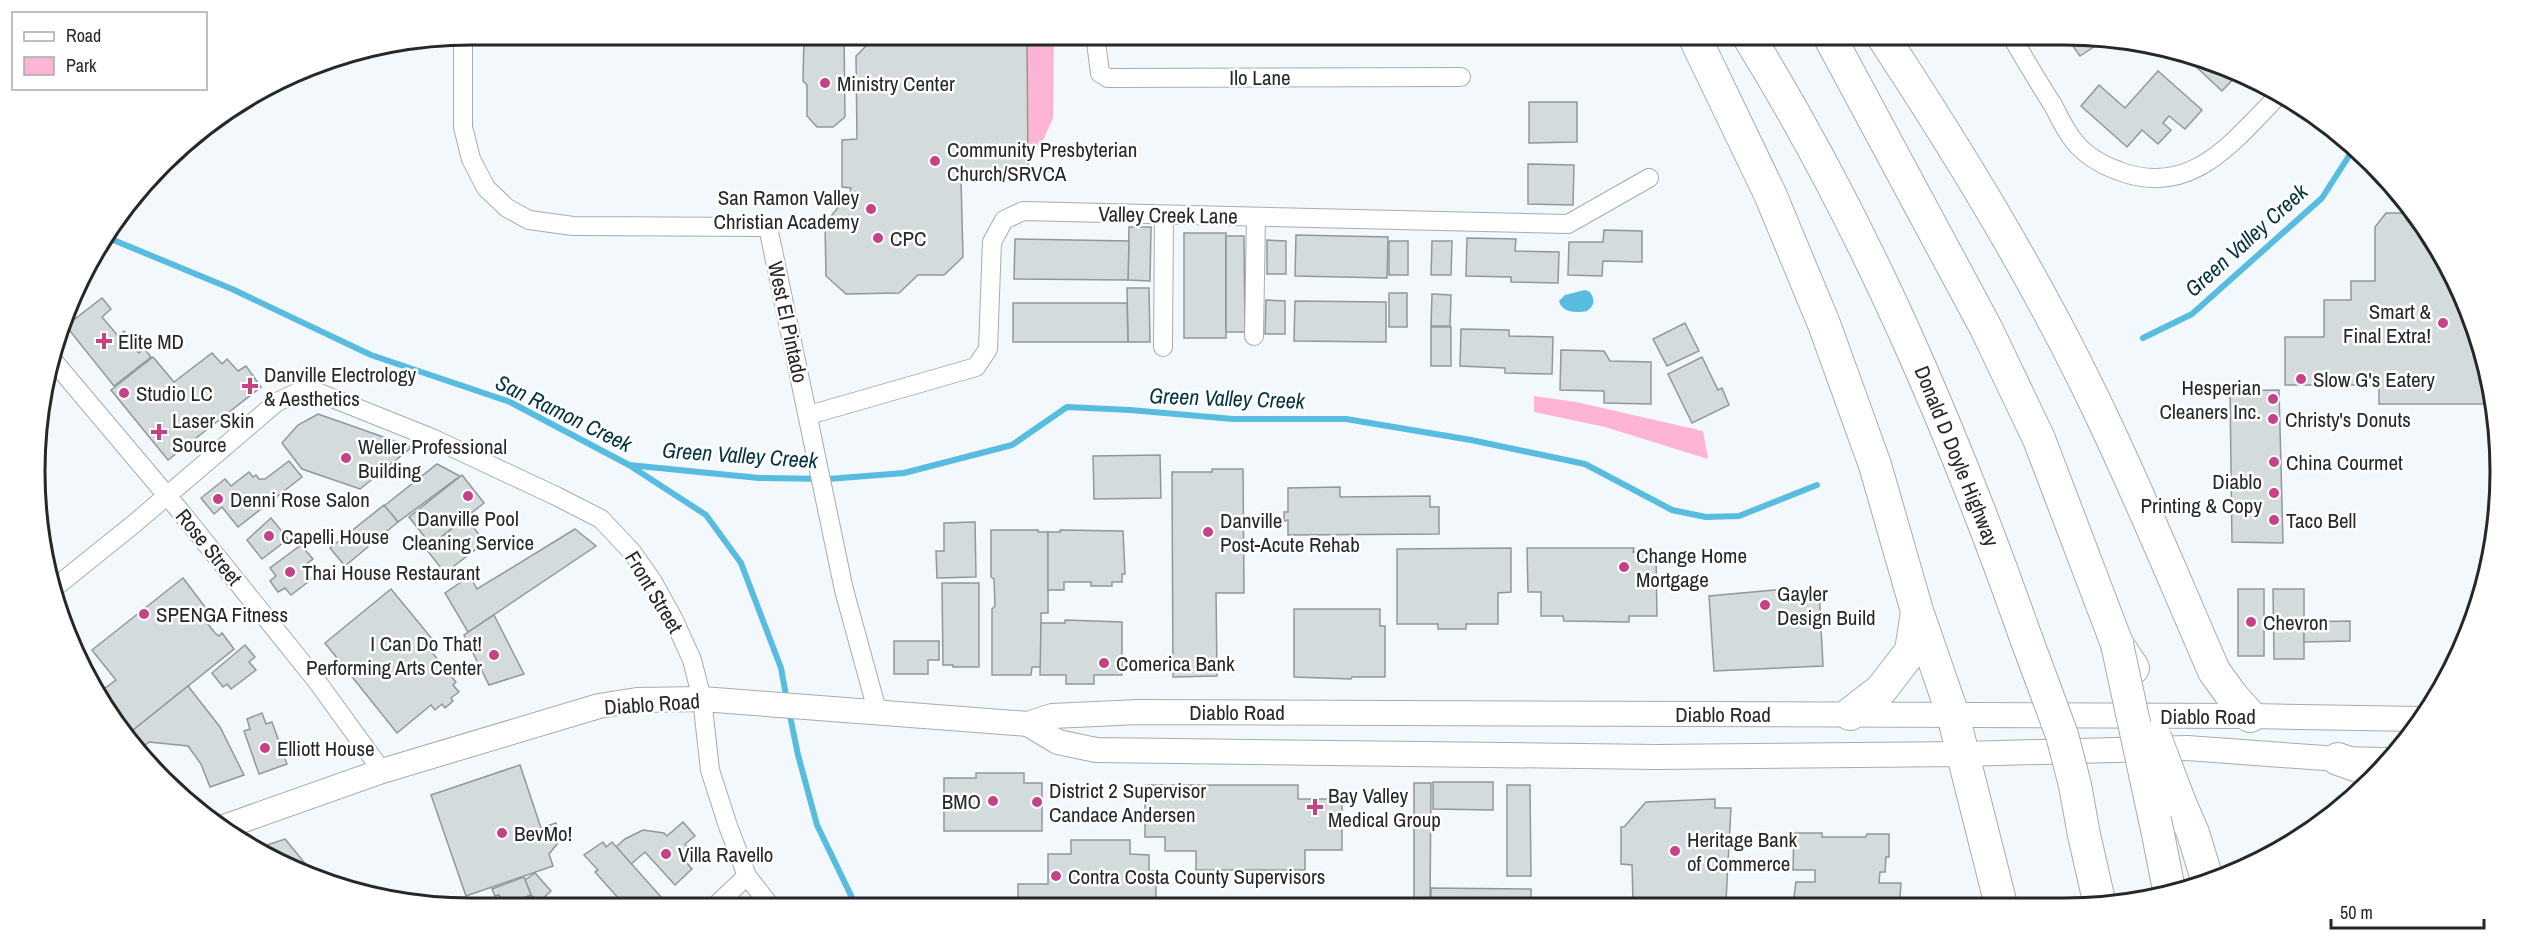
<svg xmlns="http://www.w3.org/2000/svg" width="2535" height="943" viewBox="0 0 2535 943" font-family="'Archivo Narrow',sans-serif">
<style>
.green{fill:#feb4d4}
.water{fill:#57bce0}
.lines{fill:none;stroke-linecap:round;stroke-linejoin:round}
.stream{stroke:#57bce0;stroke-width:6}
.building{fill:#d4dbdd;stroke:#92989a;stroke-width:1.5}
.street-casing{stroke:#a6acaf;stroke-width:20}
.secondary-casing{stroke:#a6acaf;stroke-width:26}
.highway-casing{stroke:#a6acaf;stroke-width:34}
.street{stroke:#fff;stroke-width:18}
.secondary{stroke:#fff;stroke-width:24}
.highway{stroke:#fff;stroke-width:32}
.highway-bridge-casing{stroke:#a6acaf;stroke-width:34;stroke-linecap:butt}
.highway-bridge{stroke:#fff;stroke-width:32}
.poi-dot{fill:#c64287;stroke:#fff;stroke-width:2}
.labels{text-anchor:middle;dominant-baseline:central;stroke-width:5;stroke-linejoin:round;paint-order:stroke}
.street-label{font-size:21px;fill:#252728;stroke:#fff}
.poi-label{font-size:21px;fill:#252728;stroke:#fff;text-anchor:start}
.water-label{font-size:22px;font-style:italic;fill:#043443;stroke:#fff}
.rim{fill:none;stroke:#252728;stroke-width:3}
</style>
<rect width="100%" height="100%" fill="#f2f8fb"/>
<g class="green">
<polygon points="1027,35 1066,35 1066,37 1054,38 1053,118 1041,145 1028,145"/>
<polygon points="1534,396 1576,402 1703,431 1708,459 1605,427 1534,412"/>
</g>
<path class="water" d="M1585 290 1590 292C1595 300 1595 305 1587 311 1577 313 1562 313 1559 301L1565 295Z"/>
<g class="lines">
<g class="stream">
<polyline points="106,237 232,289 371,355 510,402 629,465 706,515 741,563 781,668 787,701"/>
<polyline points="2143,338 2192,314 2322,198 2354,148"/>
<polyline points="629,465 759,478 828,479 904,473 1012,445 1067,407 1130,410 1233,419 1346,419 1471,440 1585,464 1672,510 1706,517 1739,516 1817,485"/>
<polyline points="789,711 798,755 817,825 857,908"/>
</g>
</g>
<g class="building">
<polygon points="804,34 844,36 845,117 833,127 817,127 807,116 807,85 803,81"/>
<polygon points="935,34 1027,34 1028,178 961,180 963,257 944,275 918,275 899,293 846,294 826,276 825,224 850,192 851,188 842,187 842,140 857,139 856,56 868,44 934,43"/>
<polygon points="2065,35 2104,40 2080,56"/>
<polygon points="2198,57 2239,73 2222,91 2192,63"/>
<polygon points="2158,71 2202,110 2185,129 2169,116 2163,123 2171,130 2158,144 2142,130 2127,147 2081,106 2099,85 2125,108"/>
<polygon points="1529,102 1577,102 1577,142 1529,143"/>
<polygon points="1528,164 1574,165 1573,205 1528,204"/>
<polygon points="2386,213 2413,213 2438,248 2438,260 2445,260 2477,331 2494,404 2379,404 2379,385 2285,385 2285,337 2324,337 2324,300 2351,300 2351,281 2375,281 2375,227"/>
<polygon points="1129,227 1151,227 1150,281 1128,280"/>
<polygon points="1604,230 1642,231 1642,262 1603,261 1602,276 1568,275 1569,242 1603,242"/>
<rect x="1184" y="233" width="42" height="105"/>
<polygon points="1296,235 1388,237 1387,278 1295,276"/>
<polygon points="1226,236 1244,236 1245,332 1226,332"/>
<polygon points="1467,238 1516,239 1515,251 1559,252 1558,283 1511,282 1511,277 1466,276"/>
<polygon points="1015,239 1129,241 1128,280 1014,279"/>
<polygon points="1267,240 1286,241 1286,274 1267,274"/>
<rect x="1389" y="241" width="19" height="34"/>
<polygon points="1432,241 1452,241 1451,275 1431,275"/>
<polygon points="1127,288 1149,288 1150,342 1128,342"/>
<rect x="1389" y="293" width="18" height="34"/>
<polygon points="1432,294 1451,295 1450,326 1431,326"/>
<polygon points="102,298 111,309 102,317 118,336 124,331 131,339 128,342 131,346 139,353 144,348 151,357 114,386 66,326"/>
<polygon points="1266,300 1285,301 1285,334 1265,334"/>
<polygon points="1295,301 1386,302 1386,342 1294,341"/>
<polygon points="1013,303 1127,303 1128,342 1013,342"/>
<polygon points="1685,323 1699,351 1667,366 1653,339"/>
<rect x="1431" y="327" width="20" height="39"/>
<polygon points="1461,329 1509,330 1509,336 1553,337 1552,374 1505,373 1505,368 1460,366"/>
<polygon points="1561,350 1604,351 1610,361 1651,362 1651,404 1604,403 1604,391 1560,390"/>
<polygon points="212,353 222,364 227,359 238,371 246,366 261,387 168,460 111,390 153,357 174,382"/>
<polygon points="1702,357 1718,390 1722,388 1729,405 1692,423 1668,374"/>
<polygon points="2279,390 2283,543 2232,542 2230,391"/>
<polygon points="318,414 412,447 360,489 302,469 282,443 298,425"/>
<polygon points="1160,455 1161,498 1094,499 1093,456"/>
<polygon points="289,461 302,477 238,527 222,507 214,514 201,498 225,479 231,486 249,472 253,477 256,475 259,479 265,479"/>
<polygon points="437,464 460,476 398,522 384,506"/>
<polygon points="1212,469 1243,469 1244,593 1216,593 1217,676 1173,677 1172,472 1212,472"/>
<polygon points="462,475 484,503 431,545 409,517"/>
<polygon points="1340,487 1340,497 1430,496 1430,507 1439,507 1439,534 1288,535 1288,520 1284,521 1284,512 1288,512 1288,488"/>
<polygon points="384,505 398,522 345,566 330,548"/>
<polygon points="271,518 288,539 262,559 247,540"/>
<polygon points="466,518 485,542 445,573 426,549"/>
<polygon points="975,522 976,577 937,578 936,551 944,551 944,523"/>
<polygon points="575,529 596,546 468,632 445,593 470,576 477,589"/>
<polygon points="991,530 1038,530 1038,532 1048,532 1048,613 1041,613 1041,667 1032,667 1031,675 992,675 992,609 995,606 994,579 991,577"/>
<polygon points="1060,530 1123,531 1125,574 1122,574 1122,582 1112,582 1112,586 1091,586 1091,582 1064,582 1064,590 1048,590 1048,532 1060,532"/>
<polygon points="42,532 52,545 43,553"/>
<polygon points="301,545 313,559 302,567 312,579 291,595 285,588 278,592 270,581 276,576 270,568"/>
<polygon points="1511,548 1511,592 1498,593 1498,624 1466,624 1466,629 1438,629 1438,624 1397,624 1397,549"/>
<polygon points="1527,548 1634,548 1633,552 1644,552 1644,555 1656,555 1657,616 1629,616 1629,622 1564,621 1563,616 1541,616 1541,592 1528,592"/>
<polygon points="183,578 208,611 202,616 215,633 219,636 222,633 234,649 127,735 108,714 97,694 116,680 92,650"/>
<polygon points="942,583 979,583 979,667 953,667 953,665 943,665"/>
<polygon points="391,589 433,640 426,645 456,682 453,685 459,692 451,698 453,701 445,708 442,704 435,710 431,705 397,733 325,643"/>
<polygon points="1785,589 1785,592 1819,590 1823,666 1714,671 1709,596"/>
<rect x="2238" y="589" width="26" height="67"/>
<polygon points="2273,589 2304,589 2304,659 2274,659"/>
<polygon points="1294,609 1380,609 1380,626 1385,626 1385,677 1352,677 1351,679 1294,677"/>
<polygon points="494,615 524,674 489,685 464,635"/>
<polygon points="1065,620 1122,622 1122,675 1094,675 1094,684 1066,684 1066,675 1040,675 1041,623 1065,623"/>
<polygon points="2350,621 2350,641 2304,642 2304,622"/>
<polygon points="894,641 939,641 939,660 928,660 928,674 894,674"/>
<polygon points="245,645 255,657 249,662 256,670 231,689 227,684 223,687 212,673"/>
<polygon points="188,686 220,727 244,775 210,787 201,764 188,746 149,742 140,749 127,735"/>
<polygon points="262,713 266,724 272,722 287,764 259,774 244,731 250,729 247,719"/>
<polygon points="520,765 541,828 556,823 561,839 549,854 553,866 466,896 431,795"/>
<polygon points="976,773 1024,773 1024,783 1042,783 1042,831 944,831 944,778 976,778"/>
<polygon points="1433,782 1493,782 1493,810 1433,809"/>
<polygon points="1414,783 1431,783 1430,906 1414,906"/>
<polygon points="1145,785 1298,785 1298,799 1342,799 1342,850 1305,850 1305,870 1196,870 1196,851 1165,851 1165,837 1145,837"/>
<polygon points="1507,785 1530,785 1531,876 1507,876"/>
<polygon points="1715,799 1715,808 1731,808 1726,901 1633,901 1632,865 1621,864 1621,827 1624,827 1646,802"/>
<polygon points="683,822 695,836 685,844 690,850 682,857 692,869 675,885 645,852 631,864 616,847 625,839 643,830 664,833 667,836"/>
<polygon points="1794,833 1822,833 1822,837 1866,837 1867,834 1889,834 1889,857 1886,857 1885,872 1880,872 1879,883 1901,883 1900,898 1903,898 1903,905 1793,905 1796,882 1815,882 1815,870 1793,870"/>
<polygon points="285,839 317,878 278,863 255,849"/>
<polygon points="1071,840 1130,840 1130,854 1149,855 1149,871 1156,871 1156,907 1018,907 1018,884 1048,884 1048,854 1071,854"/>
<polygon points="603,842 606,847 612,842 670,907 627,908 595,872 598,870 584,855"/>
<polygon points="535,873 551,891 538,903 531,895 525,880"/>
<polygon points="524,877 531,895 503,905 499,895 495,896 492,889"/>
<polygon points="1431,888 1531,889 1531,906 1431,906"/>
<polygon points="531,895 543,908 516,908"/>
<polygon points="597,900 601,905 604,902 609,908 588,908"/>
</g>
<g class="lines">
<g class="street-casing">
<g id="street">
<polyline points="1095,34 1100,73 1108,78 1461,77"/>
<path d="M2010 34C2024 58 2038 82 2053 105 2059 117 2065 130 2074 141 2085 155 2102 165 2119 171 2192 199 2234 140 2280 94"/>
<polyline points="463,36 463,127 471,159 486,188 507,208 529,220 573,226 768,227 844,590 878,714"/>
<polyline points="1254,336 1256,217"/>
<polyline points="1163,347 1164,215"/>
<polyline points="51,358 180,511 316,680 382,771"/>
<polyline points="809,415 976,367 988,349 992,242 1004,220 1023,211 1568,224 1649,178"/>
<polyline points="53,589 135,523 277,402 307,388 432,438 556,496 601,519 632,552 653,582 673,618 692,660 702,699 710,770 728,826 747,876 772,908"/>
<polyline points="713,908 747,876"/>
</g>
</g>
<g class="secondary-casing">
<g id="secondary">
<polyline points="1028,724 1058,742 1096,750 1656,757 1963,754 2187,748 2338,759 2385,760"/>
<polyline points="221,828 382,771 599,706 637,700 702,699 1028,724 1052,716 1139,712 2250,716 2418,719"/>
</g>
</g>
<g class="highway-casing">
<g id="highway">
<polyline points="1693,34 1770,194 1824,324 1875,465 1917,611 1953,715 2001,905"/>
<path d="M1747 34C1865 225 1952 428 2026 638"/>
<polyline points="1828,34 1986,328 2039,439 2117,644 2133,668"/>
<path d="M1881 34C1958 151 2031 270 2092 396 2136 486 2174 579 2214 671L2232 696 2250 716"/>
<polyline points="1850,714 1881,690 1911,651 1917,612"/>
<polyline points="2338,759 2375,772"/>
<polyline points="2180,803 2193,833 2207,879"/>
<polyline points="2158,834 2169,890"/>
<polyline points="2084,835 2100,905"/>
</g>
</g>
<use href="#street" class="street"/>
<use href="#secondary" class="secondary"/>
<use href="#highway" class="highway"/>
<g class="highway-bridge-casing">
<g id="highway-bridge">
<polyline points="2026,638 2062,735 2075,785 2084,835"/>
<polyline points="2117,644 2158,834"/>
<polyline points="2155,737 2180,803"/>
</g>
</g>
<use href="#highway-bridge" class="highway-bridge"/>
</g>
<g class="poi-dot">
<circle cx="825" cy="83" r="6"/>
<circle cx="935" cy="161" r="6"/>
<circle cx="871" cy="209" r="6"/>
<circle cx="878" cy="238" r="6"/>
<circle cx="2443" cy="323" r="6"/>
<path d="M101 332h6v6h6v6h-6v6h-6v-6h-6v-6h6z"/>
<circle cx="2301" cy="379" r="6"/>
<path d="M247 377h6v6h6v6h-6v6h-6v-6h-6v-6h6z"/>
<circle cx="124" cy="393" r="6"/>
<circle cx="2273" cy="399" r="6"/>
<circle cx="2273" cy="419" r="6"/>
<path d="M156 423h6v6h6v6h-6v6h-6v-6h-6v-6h6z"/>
<circle cx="346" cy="458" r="6"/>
<circle cx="2274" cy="462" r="6"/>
<circle cx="2274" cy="493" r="6"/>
<circle cx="468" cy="496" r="6"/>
<circle cx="218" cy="499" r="6"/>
<circle cx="2274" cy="520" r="6"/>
<circle cx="1208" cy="532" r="6"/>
<circle cx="269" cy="536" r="6"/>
<circle cx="1624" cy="567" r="6"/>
<circle cx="290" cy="572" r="6"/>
<circle cx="1765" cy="605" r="6"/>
<circle cx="144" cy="614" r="6"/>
<circle cx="2251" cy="622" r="6"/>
<circle cx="494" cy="655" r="6"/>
<circle cx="1104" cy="663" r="6"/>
<circle cx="265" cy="748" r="6"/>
<circle cx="993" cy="801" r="6"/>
<circle cx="1037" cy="802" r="6"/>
<path d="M1312 798h6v6h6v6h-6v6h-6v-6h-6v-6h6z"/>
<circle cx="502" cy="833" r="6"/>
<circle cx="1675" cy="851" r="6"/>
<circle cx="666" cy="854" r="6"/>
<circle cx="1056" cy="876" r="6"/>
</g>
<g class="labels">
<g class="street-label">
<text x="1260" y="77">Ilo Lane</text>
<text transform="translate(1168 215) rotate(1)">Valley Creek Lane</text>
<text transform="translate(788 322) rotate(78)">West El Pintado</text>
<text transform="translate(1957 456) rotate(68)">Donald D Doyle Highway</text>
<text transform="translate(209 547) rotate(51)">Rose Street</text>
<text transform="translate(654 592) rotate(59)">Front Street</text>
<text transform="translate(652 704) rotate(-4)">Diablo Road</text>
<text x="1237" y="712">Diablo Road</text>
<text x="1723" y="714">Diablo Road</text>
<text x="2208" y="716">Diablo Road</text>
</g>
<g class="poi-label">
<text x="837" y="83">Ministry Center</text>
<text x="947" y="149">Community Presbyterian<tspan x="947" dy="24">Church/SRVCA</tspan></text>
<text x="859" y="197" text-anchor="end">San Ramon Valley<tspan x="859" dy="24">Christian Academy</tspan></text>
<text x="890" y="238">CPC</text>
<text x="2431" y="311" text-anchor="end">Smart &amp;<tspan x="2431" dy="24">Final Extra!</tspan></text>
<text x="118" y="341">Elite MD</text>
<text x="264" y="374">Danville Electrology<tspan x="264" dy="24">&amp; Aesthetics</tspan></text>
<text x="2313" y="379">Slow G's Eatery</text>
<text x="2261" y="387" text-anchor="end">Hesperian<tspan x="2261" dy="24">Cleaners Inc.</tspan></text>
<text x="136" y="393">Studio LC</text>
<text x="2285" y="419">Christy's Donuts</text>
<text x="172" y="420">Laser Skin<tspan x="172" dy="24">Source</tspan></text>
<text x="358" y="446">Weller Professional<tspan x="358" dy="24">Building</tspan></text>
<text x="2286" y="462">China Courmet</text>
<text x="2262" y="481" text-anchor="end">Diablo<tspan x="2262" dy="24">Printing &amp; Copy</tspan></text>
<text x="230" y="499">Denni Rose Salon</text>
<text x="468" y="518" text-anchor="middle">Danville Pool<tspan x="468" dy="24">Cleaning Service</tspan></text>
<text x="1220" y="520">Danville<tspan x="1220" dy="24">Post-Acute Rehab</tspan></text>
<text x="2286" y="520">Taco Bell</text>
<text x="281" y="536">Capelli House</text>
<text x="1636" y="555">Change Home<tspan x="1636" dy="24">Mortgage</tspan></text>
<text x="302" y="572">Thai House Restaurant</text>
<text x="1777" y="593">Gayler<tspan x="1777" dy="24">Design Build</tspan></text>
<text x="156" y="614">SPENGA Fitness</text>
<text x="2263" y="622">Chevron</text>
<text x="482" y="643" text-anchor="end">I Can Do That!<tspan x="482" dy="24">Performing Arts Center</tspan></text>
<text x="1116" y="663">Comerica Bank</text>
<text x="277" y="748">Elliott House</text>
<text x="1049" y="790">District 2 Supervisor<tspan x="1049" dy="24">Candace Andersen</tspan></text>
<text x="1328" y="795">Bay Valley<tspan x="1328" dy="24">Medical Group</tspan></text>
<text x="981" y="801" text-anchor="end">BMO</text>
<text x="514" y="833">BevMo!</text>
<text x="1687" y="839">Heritage Bank<tspan x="1687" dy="24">of Commerce</tspan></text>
<text x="678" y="854">Villa Ravello</text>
<text x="1068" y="876">Contra Costa County Supervisors</text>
</g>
<g class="water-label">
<text transform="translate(2246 240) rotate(-42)">Green Valley Creek</text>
<text transform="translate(1227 398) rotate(2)">Green Valley Creek</text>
<text transform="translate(564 413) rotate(26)">San Ramon Creek</text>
<text transform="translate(740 455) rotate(4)">Green Valley Creek</text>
</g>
</g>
<path d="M0 0H2535V943H0ZM471 45H2064A426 426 0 0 1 2490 471V472A426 426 0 0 1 2064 898H471A426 426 0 0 1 45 472V471A426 426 0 0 1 471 45Z" fill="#fff" fill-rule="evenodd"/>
<path class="rim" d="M471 45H2064A426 426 0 0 1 2490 471V472A426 426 0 0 1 2064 898H471A426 426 0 0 1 45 472V471A426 426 0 0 1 471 45Z"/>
<rect x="12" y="12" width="195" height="78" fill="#ffffff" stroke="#a8a9a9" stroke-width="1.5"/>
<rect x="24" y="32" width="30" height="9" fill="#ffffff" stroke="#a8a9a9" stroke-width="1.5"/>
<text x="66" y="42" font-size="18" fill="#252728">Road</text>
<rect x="24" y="57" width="30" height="18" fill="#feb4d4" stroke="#a8a9a9" stroke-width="1.5"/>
<text x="66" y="72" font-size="18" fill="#252728">Park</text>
<path d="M2331 919v9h153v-9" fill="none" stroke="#252728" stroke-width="3"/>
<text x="2340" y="919" font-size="18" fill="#252728" stroke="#ffffff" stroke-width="4.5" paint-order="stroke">50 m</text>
</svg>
